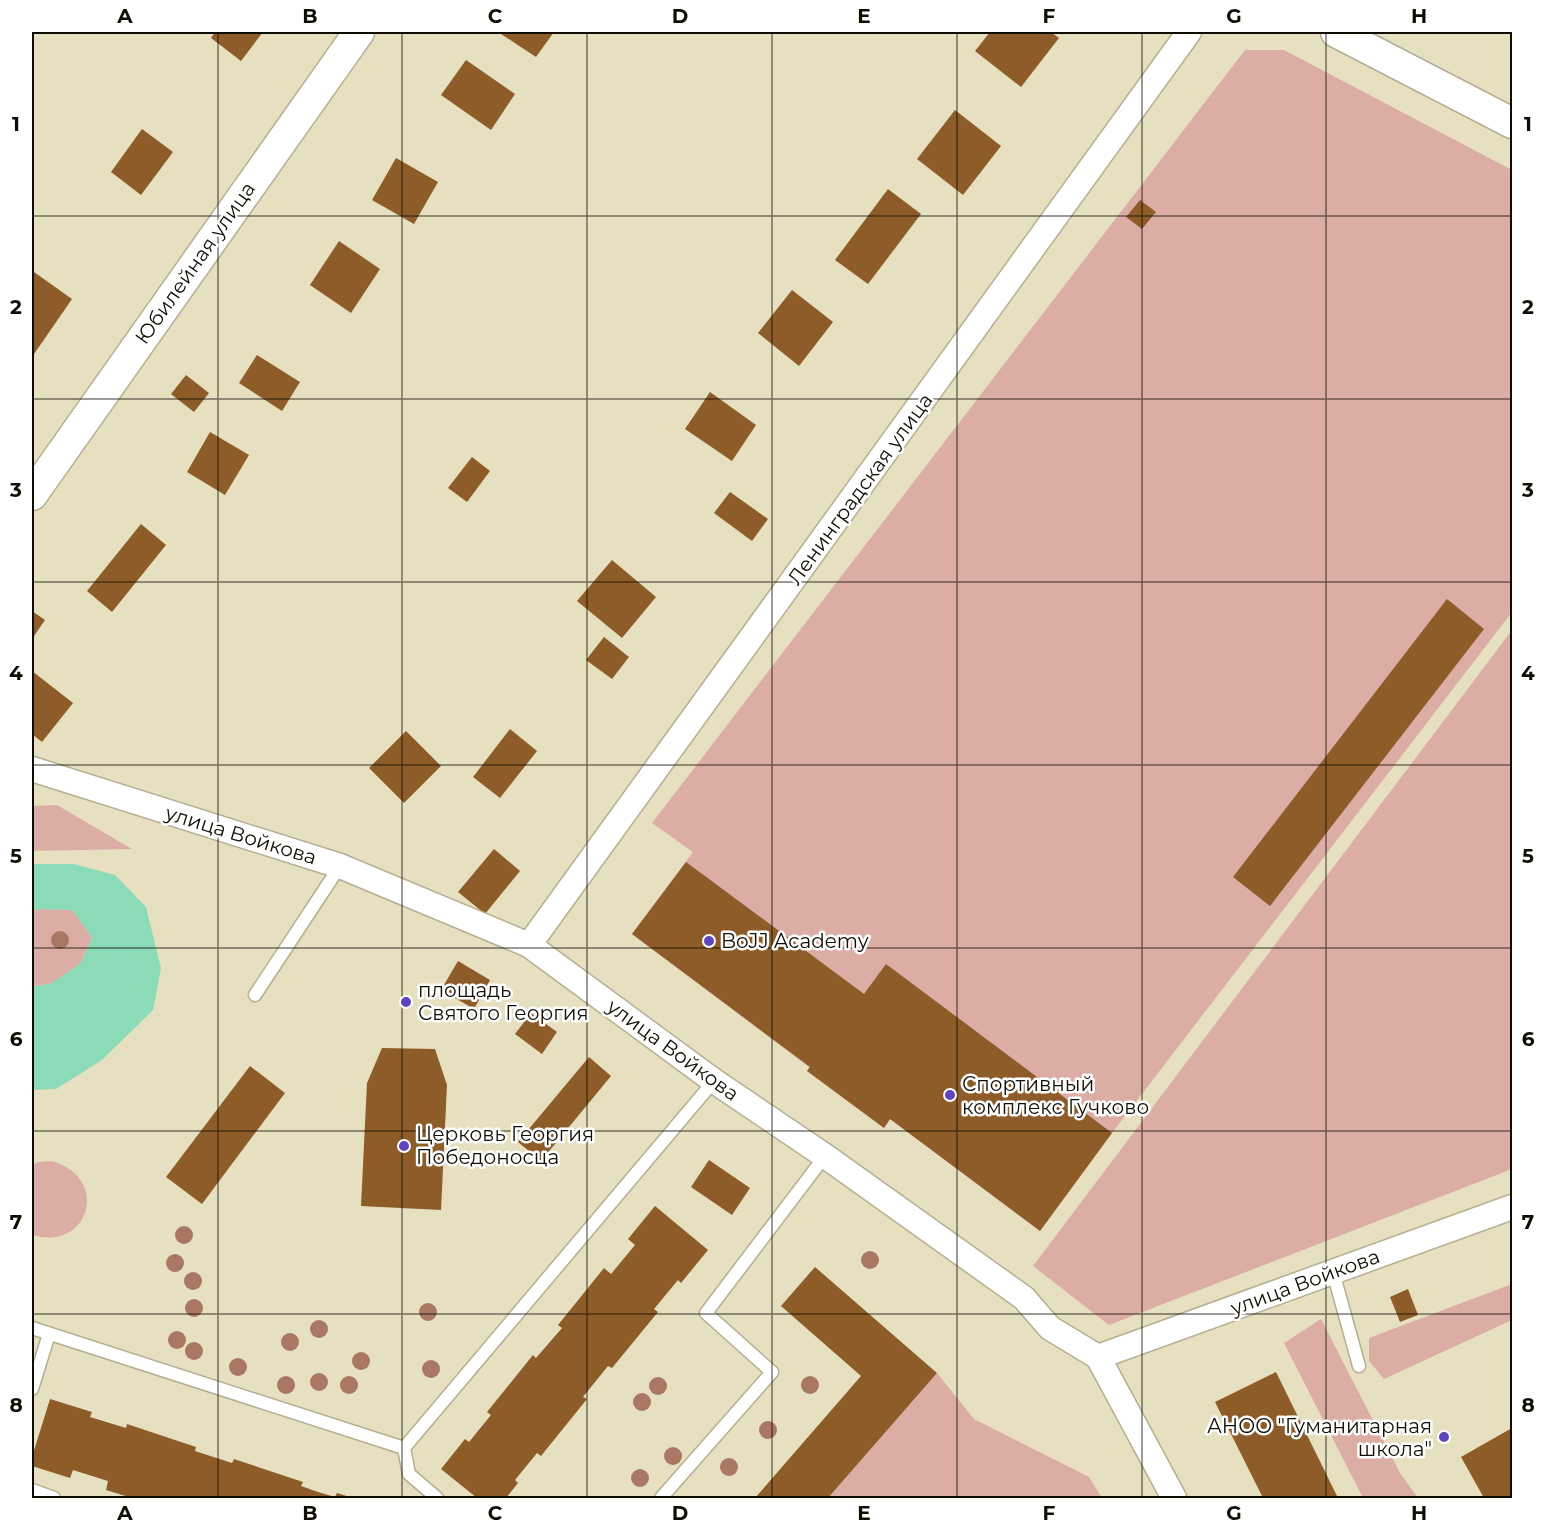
<svg xmlns="http://www.w3.org/2000/svg" width="1544" height="1530" viewBox="0 0 1544 1530" font-family="Montserrat,sans-serif">
<style>
.green{fill:#dcada4}
.water{fill:#8bdab8}
.building{fill:#8d5c28}
.lines{fill:none;stroke-linecap:round;stroke-linejoin:round}
.service-casing{stroke:#b5af92;stroke-width:15}
.minor-casing{stroke:#b5af92;stroke-width:27}
.tertiary-casing{stroke:#b5af92;stroke-width:33}
.service{stroke:#fff;stroke-width:12}
.minor{stroke:#fff;stroke-width:24}
.tertiary{stroke:#fff;stroke-width:30}
.tree{fill:#aa7763}
.grid{fill:none;stroke:#0f0d04;stroke-width:1.5;stroke-opacity:0.55}
.poi-dot{fill:#6143bc;stroke:#fff;stroke-width:2}
.labels{text-anchor:middle;dominant-baseline:central;stroke-width:5;stroke-linejoin:round;paint-order:stroke}
.street-label{font-size:20px;fill:#0f0d04;stroke:#fff}
.poi-label{font-size:20px;fill:#0f0d04;stroke:#fff;text-anchor:start}
.neatline{fill:none;stroke:#0f0d04;stroke-width:2}
.grid-label{font-size:20px;text-anchor:middle;font-weight:bold;fill:#0f0d04}
</style>
<rect width="100%" height="100%" fill="#e6e0c1"/>
<g class="green">
<polygon points="1245,50 1284,50 1512,170 1512,612 1112,1133 1040,1231 890,1119 884,1128 807,1071 809,1067 632,934 693,852 652,823"/>
<polygon points="1512,630 1512,1169 1109,1325 1033,1266"/>
<polygon points="57,805 132,849 32,851 32,806"/>
<polygon points="39,909 72,910 92,937 81,963 52,983 32,987 32,911"/>
<path d="M51 1161C111 1177 90 1252 32 1235V1165L38 1162Z"/>
<polygon points="1512,1284 1512,1320 1384,1379 1369,1361 1369,1338"/>
<polygon points="1321,1319 1400,1473 1418,1498 1363,1498 1284,1343"/>
<polygon points="937,1373 974,1419 1089,1477 1102,1498 828,1498"/>
</g>
<polygon class="water" points="32,864 74,864 115,875 146,907 161,968 153,1010 102,1060 56,1089 32,1090 32,987 52,983 81,963 92,937 72,910 39,909 32,911"/>
<g class="building">
<polygon points="215,32 263,32 241,61 211,38"/>
<polygon points="498,32 554,32 536,57"/>
<polygon points="990,32 1051,32 1059,38 1021,87 975,51"/>
<polygon points="466,60 515,94 491,130 441,95"/>
<polygon points="955,110 1001,146 963,195 917,159"/>
<polygon points="142,129 173,152 141,195 111,172"/>
<polygon points="396,158 438,182 414,224 372,200"/>
<polygon points="888,189 921,214 868,284 835,260"/>
<polygon points="1140,200 1156,212 1142,229 1126,217"/>
<polygon points="339,241 380,269 351,313 310,285"/>
<polygon points="34,272 72,299 32,357 32,276"/>
<polygon points="792,290 833,322 799,366 758,333"/>
<polygon points="257,355 300,382 282,411 239,383"/>
<polygon points="186,375 209,393 194,412 171,394"/>
<polygon points="710,392 756,425 732,461 685,429"/>
<polygon points="210,432 249,455 225,495 187,472"/>
<polygon points="472,457 490,471 467,502 448,488"/>
<polygon points="730,492 768,519 752,541 714,513"/>
<polygon points="141,524 166,545 112,612 87,591"/>
<polygon points="612,560 656,597 622,638 577,601"/>
<polygon points="1447,599 1484,629 1270,906 1233,877"/>
<polygon points="32,611 45,620 32,639"/>
<polygon points="604,637 629,657 612,679 586,660"/>
<polygon points="32,671 73,703 42,742 32,734"/>
<polygon points="510,729 537,751 500,798 473,777"/>
<polygon points="406,731 441,766 404,803 369,768"/>
<polygon points="494,849 520,871 485,914 458,892"/>
<polygon points="686,862 864,994 886,964 1112,1133 1040,1231 890,1119 884,1128 807,1071 810,1067 632,934"/>
<polygon points="458,961 490,980 474,1009 441,990"/>
<polygon points="531,1013 557,1032 542,1054 515,1034"/>
<polygon points="382,1048 435,1049 447,1085 441,1210 361,1206 367,1083"/>
<polygon points="589,1057 611,1076 541,1161 518,1142"/>
<polygon points="250,1066 285,1093 202,1204 166,1177"/>
<polygon points="709,1160 750,1188 732,1215 691,1187"/>
<polygon points="655,1206 708,1250 681,1283 678,1280 654,1309 658,1312 612,1368 608,1366 583,1397 587,1399 541,1456 537,1453 515,1480 518,1483 506,1498 477,1498 441,1469 465,1439 469,1442 491,1415 487,1412 533,1355 536,1358 562,1328 558,1325 604,1268 611,1274 635,1245 628,1239"/>
<polygon points="815,1267 937,1373 828,1498 755,1498 861,1376 781,1306"/>
<polygon points="1408,1289 1418,1315 1400,1322 1390,1297"/>
<polygon points="1276,1372 1338,1498 1263,1498 1215,1402"/>
<polygon points="50,1399 92,1412 90,1417 126,1428 127,1424 196,1447 195,1451 232,1463 234,1459 303,1482 301,1486 318,1492 335,1497 337,1493 353,1498 132,1498 106,1490 108,1481 73,1470 70,1478 32,1466 32,1457"/>
<polygon points="1512,1428 1512,1498 1484,1498 1461,1457"/>
</g>
<g class="lines">
<g class="service-casing">
<g id="service">
<polyline points="255,995 340,866"/>
<polyline points="1333,1272 1359,1366"/>
<polyline points="32,1328 404,1448 714,1081"/>
<polyline points="32,1389 49,1334"/>
<polyline points="404,1448 409,1474 437,1498"/>
<polyline points="32,1490 54,1498"/>
<polyline points="661,1498 772,1372 706,1313 825,1156"/>
</g>
</g>
<g class="minor-casing">
<g id="minor">
<polyline points="32,769 340,866 529,945 714,1081 825,1156 1024,1298 1050,1328 1098,1357"/>
<polyline points="529,945 1189,32"/>
<polyline points="1174,1498 1098,1357 1512,1207"/>
</g>
</g>
<g class="tertiary-casing">
<g id="tertiary">
<polyline points="1336,32 1512,123"/>
<polyline points="32,495 359,32"/>
</g>
</g>
<use href="#service" class="service"/>
<use href="#minor" class="minor"/>
<use href="#tertiary" class="tertiary"/>
</g>
<g class="tree">
<circle cx="60" cy="940" r="9"/>
<circle cx="184" cy="1235" r="9"/>
<circle cx="870" cy="1260" r="9"/>
<circle cx="175" cy="1263" r="9"/>
<circle cx="193" cy="1281" r="9"/>
<circle cx="194" cy="1308" r="9"/>
<circle cx="428" cy="1312" r="9"/>
<circle cx="319" cy="1329" r="9"/>
<circle cx="177" cy="1340" r="9"/>
<circle cx="290" cy="1342" r="9"/>
<circle cx="194" cy="1351" r="9"/>
<circle cx="361" cy="1361" r="9"/>
<circle cx="238" cy="1367" r="9"/>
<circle cx="431" cy="1369" r="9"/>
<circle cx="319" cy="1382" r="9"/>
<circle cx="286" cy="1385" r="9"/>
<circle cx="349" cy="1385" r="9"/>
<circle cx="810" cy="1385" r="9"/>
<circle cx="658" cy="1386" r="9"/>
<circle cx="642" cy="1402" r="9"/>
<circle cx="768" cy="1430" r="9"/>
<circle cx="673" cy="1456" r="9"/>
<circle cx="729" cy="1467" r="9"/>
<circle cx="640" cy="1478" r="9"/>
</g>
<path class="grid" d="M218 32V1498M402 32V1498M587 32V1498M772 32V1498M957 32V1498M1142 32V1498M1326 32V1498M32 216H1512M32 399H1512M32 582H1512M32 765H1512M32 948H1512M32 1131H1512M32 1314H1512"/>
<g class="poi-dot">
<circle cx="709" cy="941" r="6"/>
<circle cx="406" cy="1002" r="6"/>
<circle cx="950" cy="1095" r="6"/>
<circle cx="404" cy="1146" r="6"/>
<circle cx="1444" cy="1437" r="6"/>
</g>
<g class="labels">
<g class="street-label">
<text transform="translate(195 263) rotate(-55)">Юбилейная улица</text>
<text transform="translate(860 489) rotate(-54)">Ленинградская улица</text>
<text transform="translate(241 835) rotate(17)">улица Войкова</text>
<text transform="translate(673 1050) rotate(36)">улица Войкова</text>
<text transform="translate(1305 1282) rotate(-20)">улица Войкова</text>
</g>
<g class="poi-label">
<text x="721" y="941">BoJJ Academy</text>
<text x="418" y="990">площадь<tspan x="418" dy="23">Святого Георгия</tspan></text>
<text x="962" y="1084">Спортивный<tspan x="962" dy="23">комплекс Гучково</tspan></text>
<text x="416" y="1134">Церковь Георгия<tspan x="416" dy="23">Победоносца</tspan></text>
<text x="1432" y="1426" text-anchor="end">АНОО "Гуманитарная<tspan x="1432" dy="23">школа"</tspan></text>
</g>
</g>
<rect width="1544" height="1530" fill="none" stroke="#ffffff" stroke-width="66"/>
<rect x="33" y="33" width="1478" height="1464" class="neatline"/>
<g class="grid-label">
<text x="125" y="23">A</text>
<text x="310" y="23">B</text>
<text x="495" y="23">C</text>
<text x="680" y="23">D</text>
<text x="864" y="23">E</text>
<text x="1049" y="23">F</text>
<text x="1234" y="23">G</text>
<text x="1419" y="23">H</text>
<text x="16" y="131">1</text>
<text x="1528" y="131">1</text>
<text x="16" y="314">2</text>
<text x="1528" y="314">2</text>
<text x="16" y="497">3</text>
<text x="1528" y="497">3</text>
<text x="16" y="680">4</text>
<text x="1528" y="680">4</text>
<text x="16" y="863">5</text>
<text x="1528" y="863">5</text>
<text x="16" y="1046">6</text>
<text x="1528" y="1046">6</text>
<text x="16" y="1229">7</text>
<text x="1528" y="1229">7</text>
<text x="16" y="1412">8</text>
<text x="1528" y="1412">8</text>
<text x="125" y="1520">A</text>
<text x="310" y="1520">B</text>
<text x="495" y="1520">C</text>
<text x="680" y="1520">D</text>
<text x="864" y="1520">E</text>
<text x="1049" y="1520">F</text>
<text x="1234" y="1520">G</text>
<text x="1419" y="1520">H</text>
</g>
</svg>
